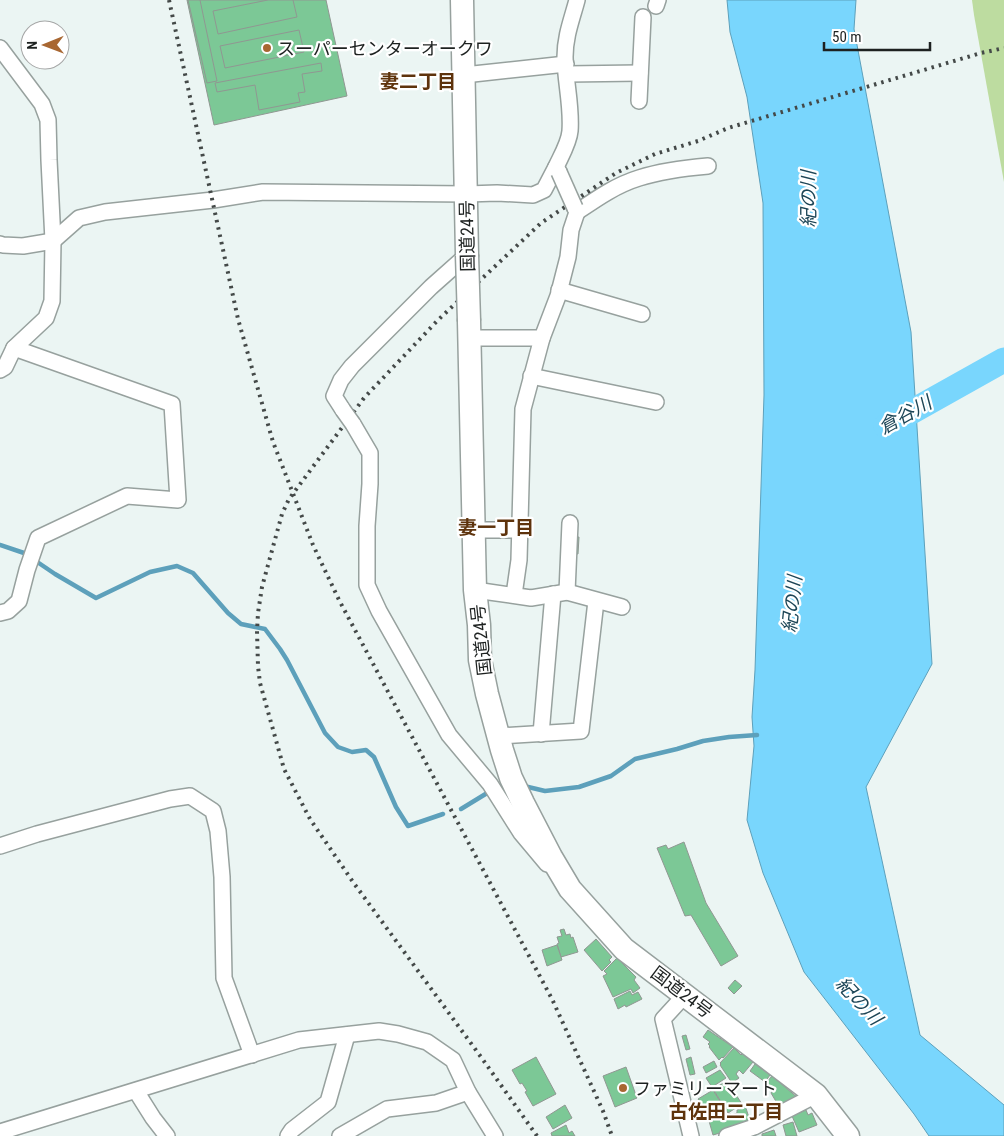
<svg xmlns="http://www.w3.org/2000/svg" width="1004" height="1136" viewBox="0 0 1004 1136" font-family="'Roboto Condensed','Noto Sans JP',sans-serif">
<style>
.green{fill:#bddca0}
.water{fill:#79d6fd;stroke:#5da0bb}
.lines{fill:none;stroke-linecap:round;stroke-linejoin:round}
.stream{stroke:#5da0bb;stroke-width:4.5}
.river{stroke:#79d6fd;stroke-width:25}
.building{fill:#7cc896;stroke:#909792}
.minor-casing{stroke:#97a19e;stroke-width:18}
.highway-casing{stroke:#97a19e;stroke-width:25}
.minor{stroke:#fff;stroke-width:15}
.highway{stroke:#fff;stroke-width:22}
.rail{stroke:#444948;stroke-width:4;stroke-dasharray:2.5 5;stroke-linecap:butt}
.minor-bridge-casing{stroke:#97a19e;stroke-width:18;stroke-linecap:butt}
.highway-bridge-casing{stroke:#97a19e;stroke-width:25;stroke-linecap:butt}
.minor-bridge{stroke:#fff;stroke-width:15}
.highway-bridge{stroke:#fff;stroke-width:22}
.poi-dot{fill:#a86732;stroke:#fff;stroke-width:2}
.labels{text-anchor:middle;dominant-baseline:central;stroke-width:4.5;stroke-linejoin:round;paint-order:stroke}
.poi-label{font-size:18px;fill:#1d2120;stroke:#fff;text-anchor:start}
.street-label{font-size:18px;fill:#1d2120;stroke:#fff}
.neighbourhood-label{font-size:19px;font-weight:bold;fill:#5e330c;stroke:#fff}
.water-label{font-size:19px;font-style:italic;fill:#1d4657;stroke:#fff}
</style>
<rect width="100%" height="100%" fill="#ebf5f3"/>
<polygon class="green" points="972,0 1004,0 1004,182 974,15"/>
<polygon class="water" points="727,0 856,0 854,29 911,332 932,664 866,787 920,1035 1004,1105 1004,1136 929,1136 914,1114 804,972 763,873 747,820 754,746 752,717 755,670 764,395 763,203 747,97 730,32"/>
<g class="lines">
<g class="stream">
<polyline points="0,545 24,553 55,574 96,598 150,572 177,566 193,573 228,613 241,624 265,629 280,649 287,660 325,733 338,747 352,752 366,750 374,757 396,807 408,826 443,814"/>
<polyline points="524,786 545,791 579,787 611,776 635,759 677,749 703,741 729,737 757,735"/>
<polyline points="461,809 497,787 501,786"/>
</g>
<polyline class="river" points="886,426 1004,360"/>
</g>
<g class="building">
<polygon points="187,0 326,0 347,96 214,125"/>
<polygon points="188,0 200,0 217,81 207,83"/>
<polygon points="268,0 293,0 297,17 218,34 213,11"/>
<polygon points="299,30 304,52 225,68 220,46"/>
<polygon points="321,63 322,71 302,74 305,92 298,93 300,102 259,110 255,85 217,92 215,83"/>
<polygon points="571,537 579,537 578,554 570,553"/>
<polygon points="684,842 706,903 738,956 721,966 691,915 685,916 657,848 666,845 668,849"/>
<polygon points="564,929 566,935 570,934 571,938 573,937 578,952 561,957 557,944 559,943 557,937 562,936 560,930"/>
<polygon points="596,939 612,957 609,960 611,962 602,971 584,950"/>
<polygon points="557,945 562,960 547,966 542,950"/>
<polygon points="617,958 636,977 634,980 640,988 633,993 631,989 613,997 603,976 607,974 604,971"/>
<polygon points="735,980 742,986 734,994 728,988"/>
<polygon points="630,991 632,995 638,992 642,999 626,1007 625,1005 618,1009 614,999"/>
<polygon points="708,1030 733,1047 723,1058 722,1057 719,1060 709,1047 710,1046 708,1044 710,1042 703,1037"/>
<polygon points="686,1035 690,1049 686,1050 682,1036"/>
<polygon points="734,1048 741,1055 743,1053 753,1062 743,1074 739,1070 736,1074 739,1078 732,1083 720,1065 721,1064 720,1063"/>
<polygon points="536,1057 556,1094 533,1106 525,1092 527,1091 522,1083 520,1084 512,1070"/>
<polygon points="691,1057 695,1074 690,1075 686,1059"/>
<polygon points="714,1061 717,1067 706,1073 703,1067"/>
<polygon points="755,1064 770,1075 765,1082 750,1071"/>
<polygon points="626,1067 637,1098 615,1107 603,1076"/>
<polygon points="720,1070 726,1078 712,1087 706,1078"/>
<polygon points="772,1076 798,1098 781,1110 771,1093 772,1091 766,1086 767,1085 765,1084"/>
<polygon points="727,1081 742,1104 728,1113 713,1089"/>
<polygon points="713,1090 726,1111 712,1119 698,1099"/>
<polygon points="565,1105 572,1118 553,1129 546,1117"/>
<polygon points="745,1105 751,1124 713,1135 709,1121 720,1118 719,1116 725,1115 725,1116 730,1113 731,1115 737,1113 737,1110 743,1108 743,1106"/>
<polygon points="806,1110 808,1115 812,1113 817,1125 799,1132 792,1116"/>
<polygon points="793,1122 797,1136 786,1136 783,1125"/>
<polygon points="566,1125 569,1133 572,1131 575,1136 552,1136 551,1133"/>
<polygon points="774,1130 776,1136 762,1136 762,1134"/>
</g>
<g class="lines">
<g class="minor-casing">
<g id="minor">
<polyline points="656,6 658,0"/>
<polyline points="0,48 42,104 48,120 49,160 53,241 52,301 46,318 14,348 5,367 0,370"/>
<polyline points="567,74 640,73"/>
<polyline points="464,75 566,64"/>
<polyline points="639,101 643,17"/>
<path d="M556 167C561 156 569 143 570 131 572 106 565 81 565 57 565 36 572 19 577 0"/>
<path d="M577 212C596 199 616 185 639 178 661 171 685 168 708 166"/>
<polyline points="0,244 3,245 23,246 53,241 79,218 105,212 213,200 263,192 467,194 497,193 533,195 544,190 556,167 559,172"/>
<polyline points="559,290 642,314"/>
<polyline points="470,338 542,338 558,296 568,257 571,230 577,212 575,208"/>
<polyline points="531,376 656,402"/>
<polyline points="343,410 334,396 341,380 352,366 431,287 467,255"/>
<polyline points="353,424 370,453 370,484 367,526 367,585 379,611 449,735 490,784 521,833 547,864"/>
<polyline points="475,530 520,530"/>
<polyline points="475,590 531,598 567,592 622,607"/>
<polyline points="567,592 570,523"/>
<polyline points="514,595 519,560 523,409 542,338"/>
<polyline points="0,613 8,611 19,601 27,570 38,538 127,496 178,500 172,404 14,348"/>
<polyline points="541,734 553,594"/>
<polyline points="498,736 581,731 596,601"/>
<polyline points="0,846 37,834 170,799 190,796 213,811 218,831 222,877 224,978 252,1055"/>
<polyline points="685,995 663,1019 691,1136"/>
<polyline points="136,1091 153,1118 167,1136"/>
<polyline points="0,1132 299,1040 379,1031 398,1034 427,1042 453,1060 468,1092 495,1136"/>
<polyline points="288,1136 292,1130 328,1102 347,1035"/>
<polyline points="340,1136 387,1109 436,1103 468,1092"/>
<polyline points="727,1136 754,1127 816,1095"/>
</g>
</g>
<g class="highway-casing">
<g id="highway">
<polyline points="462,0 467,255"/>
<polyline points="469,321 475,590 479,625 480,660 487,694 502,750 511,778 523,803 551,857 570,889 624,949 816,1095 848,1136"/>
</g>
</g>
<use href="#minor" class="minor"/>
<use href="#highway" class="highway"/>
<g class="rail">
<polyline points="169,0 238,319 273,442 313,545 339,600 552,999 603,1111 612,1136"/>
<polyline points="537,1136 481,1057 353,882 310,819 284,769 260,683 258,666 257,631 258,613 262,587 282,514 289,499 364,398 438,320 541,223 616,173 655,154 698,141 728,128 981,53 1004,48"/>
</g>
<g class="minor-bridge-casing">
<g id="minor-bridge">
<polyline points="559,172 575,208"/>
<polyline points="343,410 353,424"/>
</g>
</g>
<g class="highway-bridge-casing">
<polyline id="highway-bridge" points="467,255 469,321"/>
</g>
<use href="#minor-bridge" class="minor-bridge"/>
<use href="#highway-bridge" class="highway-bridge"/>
</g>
<g class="poi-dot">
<circle cx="267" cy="48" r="5"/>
<circle cx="623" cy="1088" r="5"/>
</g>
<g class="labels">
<g class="poi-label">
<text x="277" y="48">スーパーセンターオークワ</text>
<text x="633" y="1088">ファミリーマート</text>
</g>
<g class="street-label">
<text transform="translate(467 236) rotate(-91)">国道24号</text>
<text transform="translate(481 640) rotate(-96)">国道24号</text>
<text transform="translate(682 992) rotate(37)">国道24号</text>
</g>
<g class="neighbourhood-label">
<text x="418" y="81">妻二丁目</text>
<text x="496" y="527">妻一丁目</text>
<text x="726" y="1111">古佐田二丁目</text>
</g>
<g class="water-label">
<text transform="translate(808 199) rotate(-90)">紀の川</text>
<text transform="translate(905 415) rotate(-29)">倉谷川</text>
<text transform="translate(792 604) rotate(-84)">紀の川</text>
<text transform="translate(859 1001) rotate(47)">紀の川</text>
</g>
</g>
<g transform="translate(45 45) rotate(269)"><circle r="24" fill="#ffffff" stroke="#a5a6a6"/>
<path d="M0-4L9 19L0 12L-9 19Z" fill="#a86732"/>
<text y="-8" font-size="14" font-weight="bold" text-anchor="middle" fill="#1d2120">N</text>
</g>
<path d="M824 42v8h106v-8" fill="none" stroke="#1d2120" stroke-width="2.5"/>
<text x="832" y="42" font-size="15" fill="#1d2120" stroke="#ffffff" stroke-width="4" paint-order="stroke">50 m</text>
</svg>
